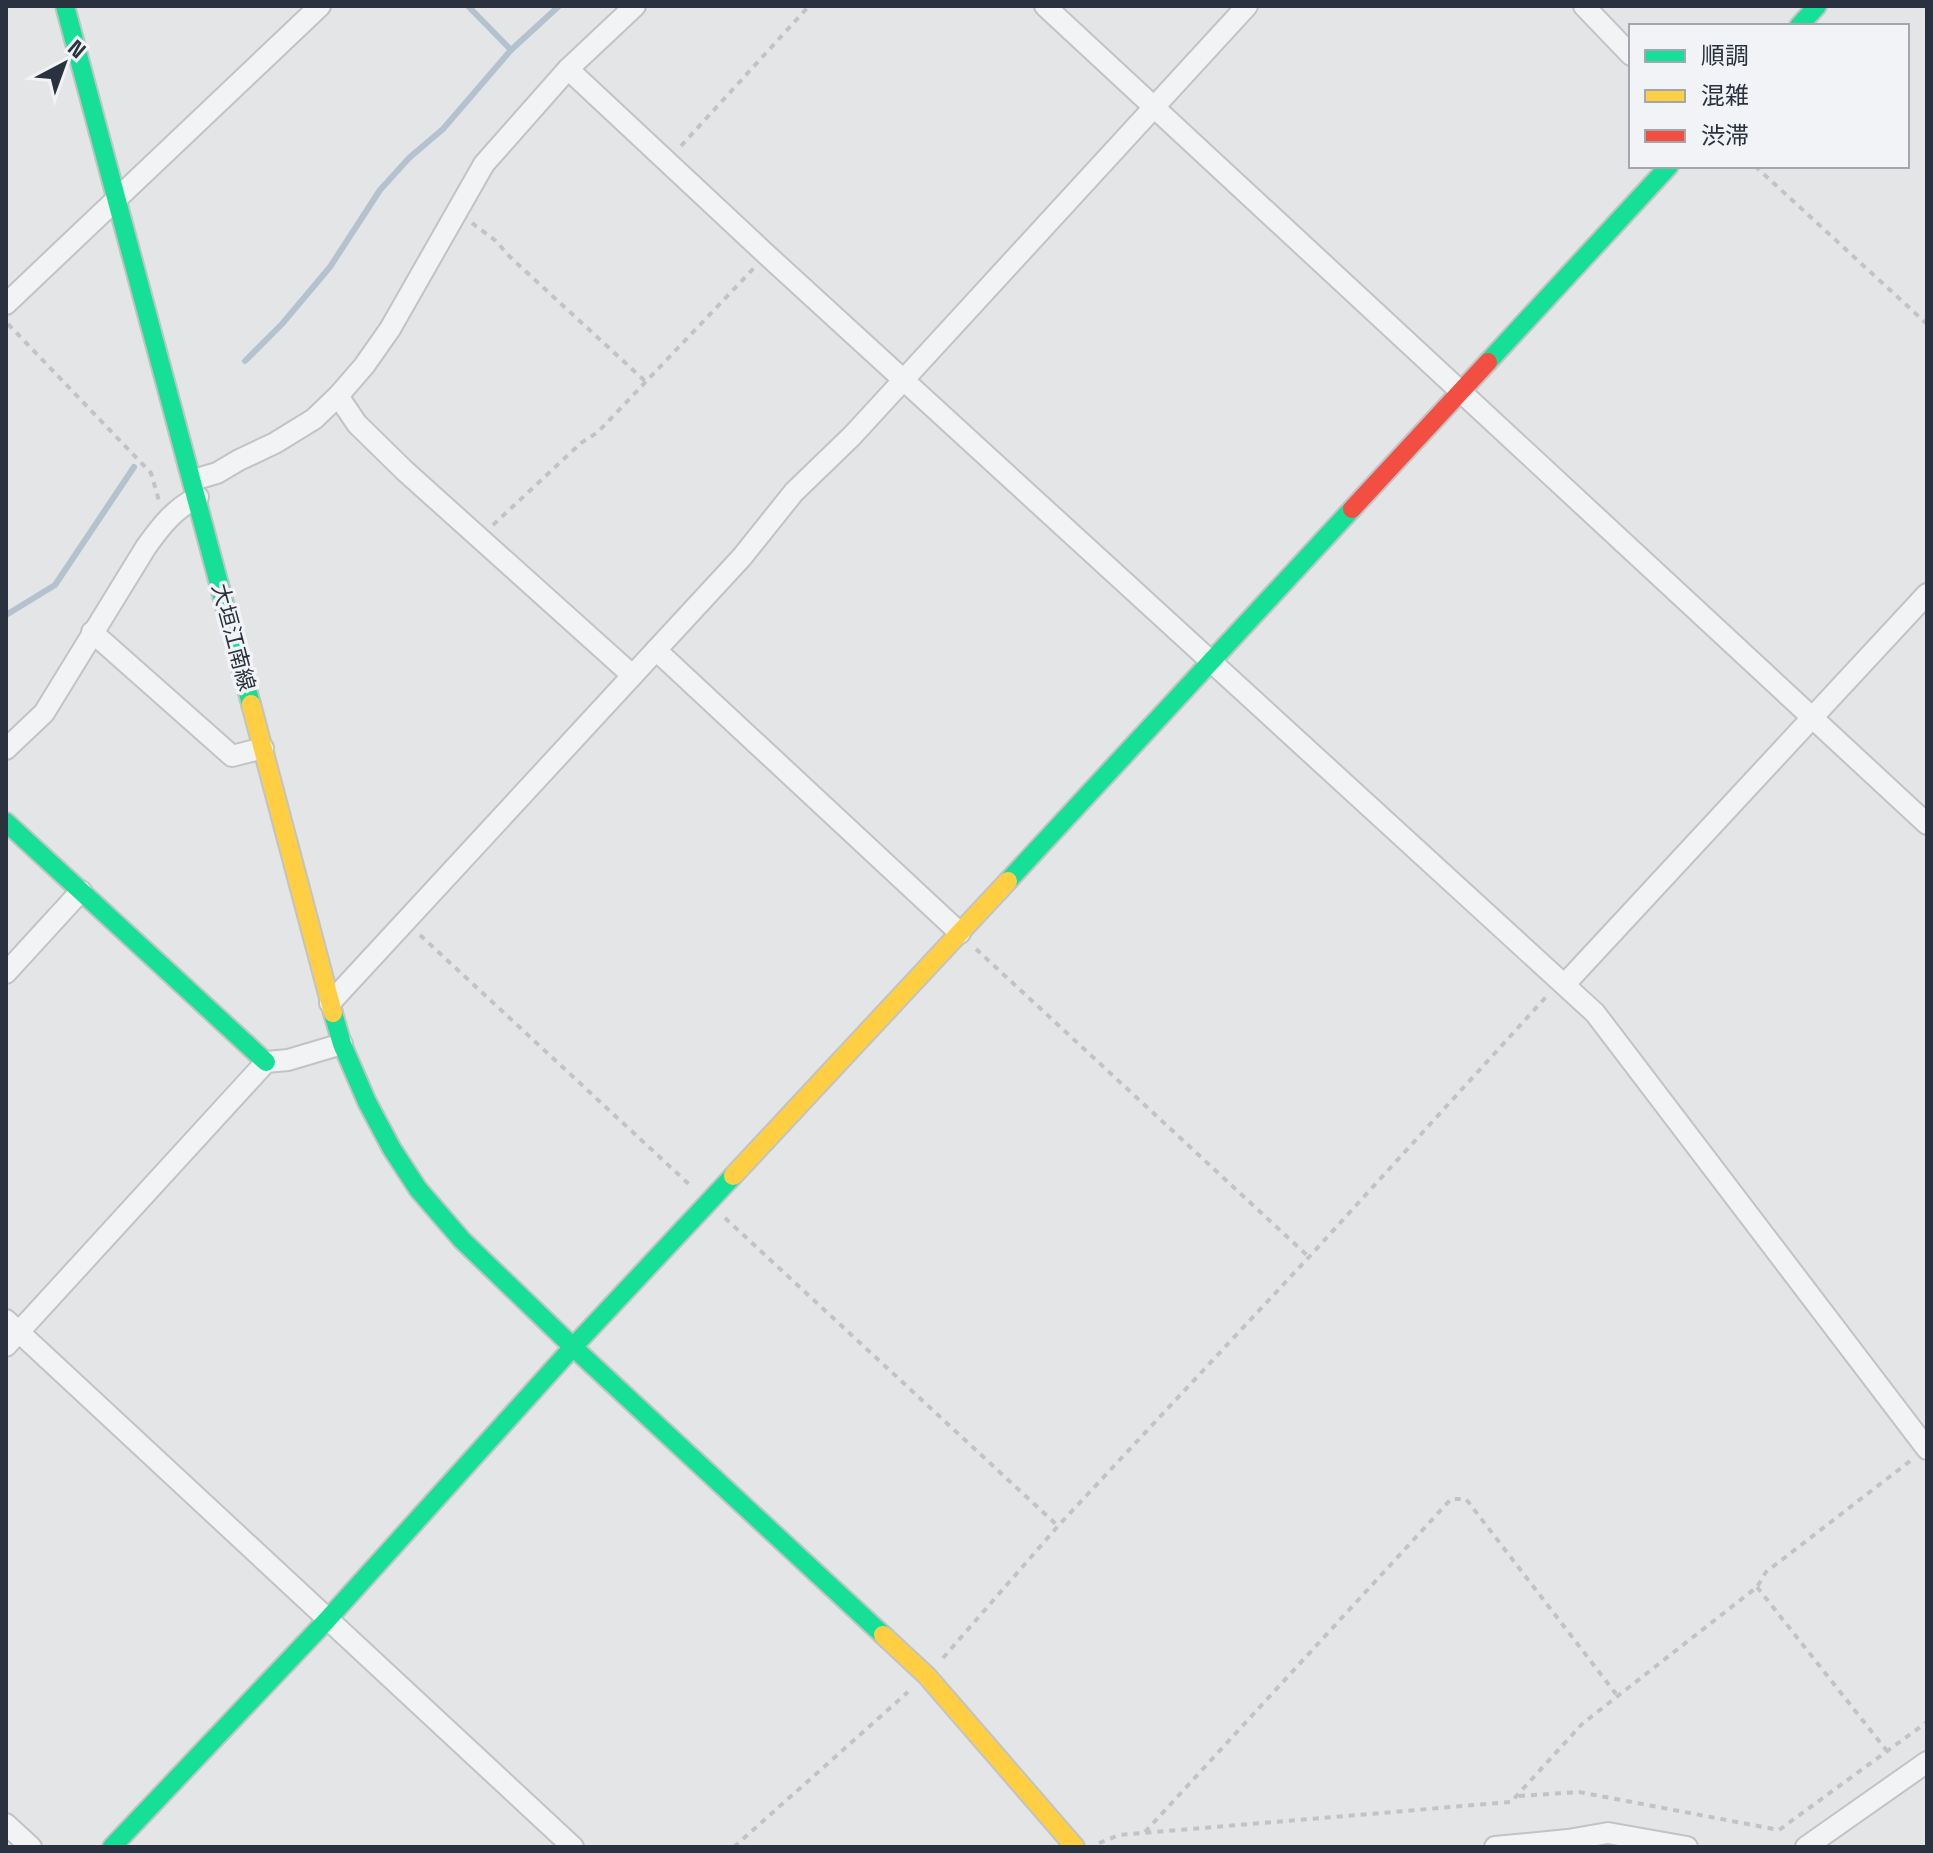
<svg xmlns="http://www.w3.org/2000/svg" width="1933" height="1853" viewBox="0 0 1933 1853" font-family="'Space Grotesk','Noto Sans JP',sans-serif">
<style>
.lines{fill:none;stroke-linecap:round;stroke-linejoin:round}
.stream{stroke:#b4c1cf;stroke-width:6}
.street-casing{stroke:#c1c3c5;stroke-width:24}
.fast-casing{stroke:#c1c3c5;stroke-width:22}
.slow-casing{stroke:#c1c3c5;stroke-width:22}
.jam-casing{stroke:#c1c3c5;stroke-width:22}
.path{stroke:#c2c3c7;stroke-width:4;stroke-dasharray:6 6;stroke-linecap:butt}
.street{stroke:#f2f3f4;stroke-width:20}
.fast{stroke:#16e098;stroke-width:18}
.slow{stroke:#ffcf43;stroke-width:18}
.jam{stroke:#f24e42;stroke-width:18}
.labels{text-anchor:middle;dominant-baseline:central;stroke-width:7;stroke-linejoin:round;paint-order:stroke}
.street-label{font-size:22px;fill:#2b323f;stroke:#f1f3f6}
</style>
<rect width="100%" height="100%" fill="#e3e5e7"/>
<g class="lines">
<g class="stream">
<polyline points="468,6 511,50"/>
<polyline points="245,361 282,324 330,267 380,190 409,158 443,129 511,50 559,6"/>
<polyline points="6,615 55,585 134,467"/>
</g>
<g class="street-casing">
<g id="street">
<polyline points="1045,6 1927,824"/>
<polyline points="1584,6 1631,55"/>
<polyline points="568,69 767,255 1595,1013 1927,1449"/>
<polyline points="6,304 320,6"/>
<polyline points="338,396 357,424 405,471 632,675"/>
<polyline points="193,480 217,473 239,460 275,443 314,419 338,396 364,366 390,329 484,164 568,69 635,6"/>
<polyline points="92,632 232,756 263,748"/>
<polyline points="656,650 960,933"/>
<path d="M6 749 44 713 146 547C161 526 174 509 198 497"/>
<polyline points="6,973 81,891"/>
<polyline points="1565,984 1927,594"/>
<polyline points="330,1003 742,557 794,492 852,436 1247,6"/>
<polyline points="6,1320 573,1847"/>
<polyline points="6,1346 266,1062 288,1060 342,1044"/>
<polyline points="6,1824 31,1847"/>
<polyline points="1568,1840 1608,1833 1687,1847"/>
<polyline points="1495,1847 1568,1840 1575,1847"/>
<polyline points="1806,1847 1927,1762"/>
</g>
</g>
<g class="fast-casing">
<g id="fast">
<polyline points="65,6 251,704"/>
<polyline points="1799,26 1817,6"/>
<polyline points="1488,362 1669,166"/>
<polyline points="6,822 266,1062"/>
<polyline points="1008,881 1352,509"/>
<polyline points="333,1013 342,1044 367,1102 392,1149 418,1189 462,1240 573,1347 883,1635"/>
<polyline points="112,1847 327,1620 573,1347 733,1176"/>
</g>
</g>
<g class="slow-casing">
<g id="slow">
<polyline points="251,704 333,1013"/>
<polyline points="733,1176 1008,881"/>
<polyline points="883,1635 927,1676 1075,1847"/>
</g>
</g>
<g class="jam-casing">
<polyline id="jam" points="1352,509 1488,362"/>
</g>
<g class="path">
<polyline points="681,146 809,6"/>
<polyline points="1755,166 1927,324"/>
<polyline points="472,223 496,241 509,256 645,381"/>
<polyline points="8,324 151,473 159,501"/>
<polyline points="493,525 581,443 598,432 754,268"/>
<polyline points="420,935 692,1187"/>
<polyline points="976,949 1309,1257"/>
<polyline points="725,1218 1058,1526"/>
<polyline points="1757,1587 1887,1751"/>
<polyline points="943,1658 1058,1526 1309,1257 1546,997"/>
<polyline points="1519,1796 1579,1792 1779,1830 1927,1722"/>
<polyline points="1145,1832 1451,1499 1466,1499 1616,1694"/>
<polyline points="1099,1843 1119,1835 1511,1802 1582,1724 1757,1587 1766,1572 1910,1461"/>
<polyline points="734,1847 908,1692"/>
</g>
<use href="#street" class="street"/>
<use href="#fast" class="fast"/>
<use href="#slow" class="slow"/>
<use href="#jam" class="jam"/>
</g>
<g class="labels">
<g class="street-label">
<text transform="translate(234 637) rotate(75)">大垣江南線</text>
</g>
</g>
<rect width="1933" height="1853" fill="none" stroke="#2b323f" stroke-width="16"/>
<rect x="1629" y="24" width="280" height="144" fill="#f1f3f6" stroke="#a2a6ad" stroke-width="2"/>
<rect x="1645" y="50" width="40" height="12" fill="#16e098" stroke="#a2a6ad" stroke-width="2"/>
<text x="1701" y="64" font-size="24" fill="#2b323f">順調</text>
<rect x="1645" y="90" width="40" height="12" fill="#ffcf43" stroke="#a2a6ad" stroke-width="2"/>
<text x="1701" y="104" font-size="24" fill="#2b323f">混雑</text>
<rect x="1645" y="130" width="40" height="12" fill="#f24e42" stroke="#a2a6ad" stroke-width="2"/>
<text x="1701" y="144" font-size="24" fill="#2b323f">渋滞</text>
<g transform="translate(64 64) rotate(41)" stroke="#f1f3f6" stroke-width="6" paint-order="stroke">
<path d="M0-6L14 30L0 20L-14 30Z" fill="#2b323f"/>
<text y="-12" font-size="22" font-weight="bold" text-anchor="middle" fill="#2b323f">N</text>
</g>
</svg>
